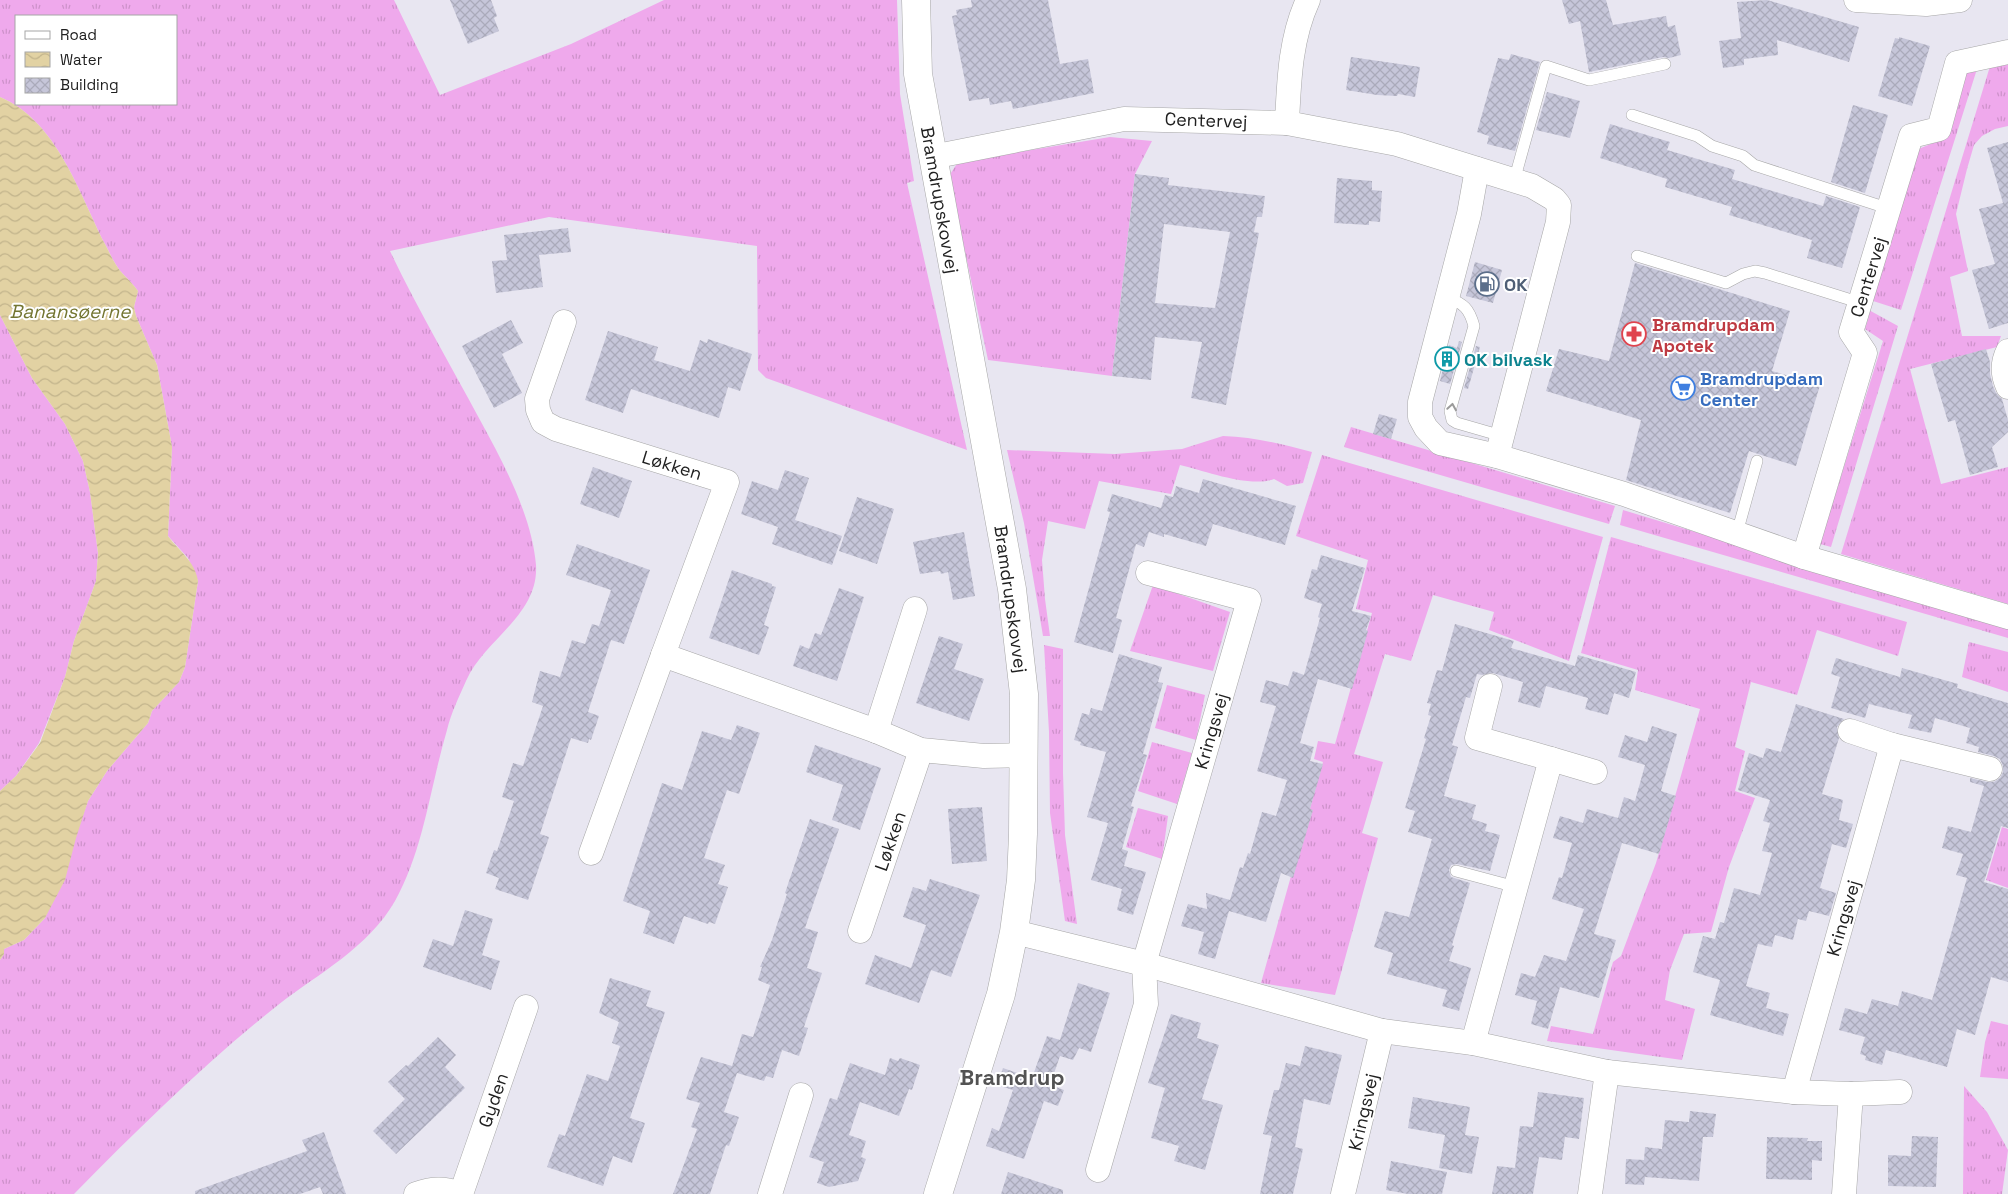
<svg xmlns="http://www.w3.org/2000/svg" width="2008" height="1194" viewBox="0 0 2008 1194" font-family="'Space Grotesk',sans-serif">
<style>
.grass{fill:url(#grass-tufts);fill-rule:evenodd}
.water{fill:url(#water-waves)}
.building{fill:url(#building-cross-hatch);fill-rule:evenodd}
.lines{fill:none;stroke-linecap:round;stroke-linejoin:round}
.service-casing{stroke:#a7a7a7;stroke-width:12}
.minor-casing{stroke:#a7a7a7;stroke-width:25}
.tertiary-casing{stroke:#a7a7a7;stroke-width:29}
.service{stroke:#fff;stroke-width:11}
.minor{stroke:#fff;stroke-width:24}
.tertiary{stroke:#fff;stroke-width:28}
.oneway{stroke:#9b9b9b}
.labels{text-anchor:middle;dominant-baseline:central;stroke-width:4;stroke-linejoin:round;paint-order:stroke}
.street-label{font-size:18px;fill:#202020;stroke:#fff}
.service-label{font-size:18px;font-weight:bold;fill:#4e5e75;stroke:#fff;text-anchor:start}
.health-label{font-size:18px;font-weight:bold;fill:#be3a42;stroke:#fff;text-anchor:start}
.culture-label{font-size:18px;font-weight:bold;fill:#0d838f;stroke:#fff;text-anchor:start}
.shop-label{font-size:18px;font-weight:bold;fill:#366cbe;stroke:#fff;text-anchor:start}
.water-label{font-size:19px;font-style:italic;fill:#737530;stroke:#fff}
.district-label{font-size:22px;font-weight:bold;fill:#535353;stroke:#fff}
</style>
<defs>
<pattern id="grass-tufts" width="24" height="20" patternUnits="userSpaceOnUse" patternTransform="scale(1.25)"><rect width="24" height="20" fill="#efa9ec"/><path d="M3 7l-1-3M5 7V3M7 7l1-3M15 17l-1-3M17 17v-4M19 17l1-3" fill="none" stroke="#cd91ca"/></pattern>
<pattern id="water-waves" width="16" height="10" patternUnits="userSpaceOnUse" patternTransform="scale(1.25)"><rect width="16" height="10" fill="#e2d2a3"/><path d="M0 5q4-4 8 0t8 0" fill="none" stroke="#c2b48c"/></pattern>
<pattern id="building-cross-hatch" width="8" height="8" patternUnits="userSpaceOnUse" patternTransform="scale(1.25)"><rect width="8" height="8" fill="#c6c6d9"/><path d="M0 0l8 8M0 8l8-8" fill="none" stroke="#aaaaba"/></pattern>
</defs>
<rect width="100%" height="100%" fill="#e8e6f1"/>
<g class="grass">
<path d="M0 0H394L440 95 571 44 664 0H897L900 94 914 181 907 183 967 450 766 378 758 370 757 246 549 217 390 251C417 308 450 364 480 420 503 462 532 516 536 565 539 615 484 640 466 681 459 697 451 713 447 730 430 787 424 849 395 901 368 948 319 973 278 1005 206 1062 139 1128 74 1194H0V960L4 954V949L24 940 45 918 88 801 107 771 148 723 152 711 179 682 185 667 198 581 188 558 168 536 172 447 157 365 136 316 134 307 138 291C133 284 129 280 123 274 116 267 110 254 105 244 79 193 57 121 0 97ZM16 16H176V104H16Z"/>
<polygon points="2008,60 2008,126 1995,129 1982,136 1974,145 1967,169 1956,214 1968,271 1950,277 1962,336 2001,336 1997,347 1910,369 1941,484 2008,467 2008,604 1841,554 1991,63"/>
<polygon points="1977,69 1901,310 1870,300 1916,150 1943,139 1966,70"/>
<polygon points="1110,137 1152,141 1135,174 1112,376 988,360 949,176 958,162"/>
<polygon points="1867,309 1898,326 1831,547 1820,544 1883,341 1865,329 1869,316"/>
<polygon points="0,315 32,378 65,424 83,461 90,492 98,553 96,581 74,641 65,677 39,743 16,776 0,791"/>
<polygon points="1351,427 1615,506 1609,524 1344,447"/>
<path d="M1223 436C1254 437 1282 444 1312 452L1303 483 1287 486 1274 479C1250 488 1205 471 1180 465L1171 494 1099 481 1085 529 1048 521 1042 560 1045 599 1050 636H1043L1024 523 1007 450 1115 454 1182 449Z"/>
<polygon points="1322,455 1603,537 1569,661 1489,630 1494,612 1433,595 1411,661 1385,654 1354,754 1383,762 1362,833 1378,838 1335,995 1261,983 1323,762 1314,759 1318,741 1335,744 1372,613 1356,609 1368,560 1296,536"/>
<polygon points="1623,510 2008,627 2008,638 1620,525"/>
<polygon points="1611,537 1907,622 1898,656 1817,630 1797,695 1751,682 1735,747 1745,751 1735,791 1755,798 1729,867 1711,932 1684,934 1670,970 1665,1000 1695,1009 1682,1060 1547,1041 1551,1026 1593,1034 1613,962 1621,956 1656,863 1700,709 1635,690 1638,670 1581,653"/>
<polygon points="1153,585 1230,612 1213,671 1130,651"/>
<polygon points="1969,642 2008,652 2008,692 1962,677"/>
<polygon points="1044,645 1063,649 1063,773 1065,835 1077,924 1065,921 1050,813 1049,732"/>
<polygon points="1167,685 1205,695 1196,740 1155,728"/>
<polygon points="1152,742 1192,753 1177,804 1138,791"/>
<polygon points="1138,808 1168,816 1162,859 1126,847"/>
<polygon points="2002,827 2008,829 2008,888 1986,880"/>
<polygon points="1991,1021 2008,1025 2008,1079 1980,1077 1985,1042"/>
<polygon points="1964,1086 1987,1112 2008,1150 2002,1194 1963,1194"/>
</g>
<path class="water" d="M0 97C57 121 79 193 105 244 110 254 116 267 123 274 129 280 133 284 138 291L134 307 136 316 157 365 172 447 168 536C179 551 195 561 198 581L185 667 179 682 152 711 148 723 107 771 88 801 76 838 65 880 45 918 24 940 4 949V954L0 960V791L16 776 40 743 65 677 74 641 96 581 98 553 90 492 83 461 65 424 32 378 0 315Z"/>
<g class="building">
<polygon points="450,0 491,0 497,16 494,18 499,31 468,44"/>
<polygon points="971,0 1048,0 1060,64 1088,59 1094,93 1013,109 1011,101 990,105 989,98 969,101 952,16 957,15 956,10 972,7"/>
<polygon points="1562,0 1606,0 1613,25 1666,16 1668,27 1675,25 1681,55 1669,58 1663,57 1589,72 1580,21 1569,24"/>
<polygon points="1767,0 1859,27 1849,62 1777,40 1778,55 1744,59 1744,65 1723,68 1719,41 1741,38 1737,2"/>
<polygon points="1899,37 1930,46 1912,106 1878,96 1895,38 1899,39"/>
<polygon points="1511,54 1540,62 1515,151 1487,144 1489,136 1477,132 1498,58 1509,60"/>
<polygon points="1351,57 1420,67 1415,97 1398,94 1397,96 1377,95 1346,90"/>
<polygon points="1547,92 1580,101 1570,138 1536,130"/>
<polygon points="1853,105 1888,115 1865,193 1831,182"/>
<polygon points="1610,124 1670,142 1667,150 1735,170 1732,179 1823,206 1826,196 1860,207 1842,268 1807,258 1812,240 1729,215 1732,207 1665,187 1667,179 1600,158"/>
<polygon points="2008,142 2008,323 1989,329 1972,270 1995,264 1979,209 2003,203 1987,148"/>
<path d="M1135 174 1169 178 1168 185 1265 196 1262 217H1257L1254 232 1259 233 1226 405 1191 398 1202 342 1155 337 1151 380 1112 376ZM1164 224 1230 232 1215 308 1155 303Z"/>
<polygon points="1337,178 1372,181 1372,190 1382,191 1380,222 1369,221 1369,225 1334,223"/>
<polygon points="568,228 571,252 539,255 543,287 496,293 492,261 507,260 504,235"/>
<polygon points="1475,262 1502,270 1493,303 1466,296"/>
<polygon points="1635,263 1790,311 1772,371 1820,385 1796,466 1749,451 1730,513 1626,480 1641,420 1546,391 1559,349 1609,361"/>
<polygon points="511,320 523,343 502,354 522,393 494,408 462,346"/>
<polygon points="608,331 658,347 654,360 690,371 700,340 707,343 708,339 752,354 740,391 728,387 719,418 631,389 623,413 585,400"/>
<polygon points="1459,341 1462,342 1450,384 1440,381 1449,345 1457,348"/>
<polygon points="1476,346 1480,347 1468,389 1464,388"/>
<polygon points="1986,349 1990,362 1990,374 1993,386 1996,393 2002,399 2008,420 2008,432 1992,447 1998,467 1970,475 1955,420 1948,422 1931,364"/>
<polygon points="1379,414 1397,419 1391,439 1373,434"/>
<polygon points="593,467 632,481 619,518 580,504"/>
<polygon points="785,470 809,478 795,520 842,536 832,565 772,544 778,527 741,514 752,481 778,490"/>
<polygon points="1203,479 1296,506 1285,545 1213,524 1206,546 1164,534 1164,537 1149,532 1144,547 1136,544 1116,618 1122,620 1113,653 1074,642 1110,512 1107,511 1112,494 1161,508 1165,495 1173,497 1176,486 1199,493"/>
<polygon points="857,497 894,509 877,564 839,551"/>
<polygon points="964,532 975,596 953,600 948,572 941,574 940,571 920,574 913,542"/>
<polygon points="577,544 650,570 624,644 611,640 588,712 599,716 591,740 589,739 588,743 571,738 540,834 549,837 528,900 495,889 499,878 486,873 494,850 497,851 514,801 502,797 513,763 523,766 543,706 532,702 540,671 560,677 572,640 585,644 592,624 599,626 611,590 566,575"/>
<polygon points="1321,555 1365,568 1352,611 1371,616 1366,630 1368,631 1352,689 1318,679 1300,743 1314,747 1310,761 1323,764 1310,809 1313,810 1293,878 1281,873 1266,922 1229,911 1215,959 1198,954 1204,932 1181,926 1188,904 1207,909 1206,893 1230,900 1240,867 1243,868 1248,853 1250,854 1262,812 1276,816 1287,780 1257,771 1276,706 1260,702 1266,680 1288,686 1293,671 1304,675 1320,618 1318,617 1322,604 1304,598 1312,569 1317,570"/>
<polygon points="732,570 772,584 772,586 776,587 764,625 769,627 759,655 709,638"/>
<polygon points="839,588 864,597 837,681 793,666 800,645 809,649 815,633 821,635"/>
<polygon points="1455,624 1514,641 1511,648 1575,666 1578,655 1636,672 1629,698 1614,693 1608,715 1585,709 1588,698 1546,686 1540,708 1518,702 1523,682 1493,673 1482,675 1477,674 1470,698 1466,697 1452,745 1458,747 1444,796 1476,805 1472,819 1487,824 1485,831 1500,835 1490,871 1457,864 1451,865 1449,870 1451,877 1470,883 1452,945 1454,946 1449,961 1471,968 1459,1011 1442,1006 1447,990 1387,974 1393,953 1374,947 1385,911 1409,917 1432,839 1408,832 1415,811 1405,808 1426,739 1424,738 1431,716 1428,715 1431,704 1427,703 1437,670 1442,671"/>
<polygon points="939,636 963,644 954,669 984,679 969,721 916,703"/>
<polygon points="1119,654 1162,667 1158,682 1163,683 1143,754 1147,755 1131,806 1134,807 1122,849 1128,851 1124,866 1146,872 1133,915 1117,910 1122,889 1091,880 1108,823 1087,817 1106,752 1080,745 1081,742 1074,740 1082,713 1089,715 1091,708 1102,711"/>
<polygon points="1836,658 1900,677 1902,668 1958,684 1957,688 2008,703 2008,828 2001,826 1984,882 2008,889 2008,982 1991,977 1975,1035 1957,1029 1947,1067 1886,1050 1882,1065 1865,1060 1866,1056 1860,1054 1865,1037 1839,1030 1845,1008 1867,1014 1872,999 1898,1006 1902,991 1932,1000 1967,878 1956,875 1963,854 1942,848 1948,826 1971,832 1984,786 1970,782 1970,778 1987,782 1994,782 2000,778 2003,772 2003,766 2000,759 1994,756 1978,752 1979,747 1966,743 1970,728 1935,718 1931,733 1908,728 1912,715 1869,704 1865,718 1831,708 1840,677 1831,674"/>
<polygon points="1796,704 1844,719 1837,727 1839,738 1822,794 1843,800 1839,820 1853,824 1846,848 1832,844 1820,888 1836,893 1829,916 1809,911 1806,921 1798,919 1793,940 1775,935 1772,947 1758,944 1746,986 1770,993 1766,1008 1789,1014 1783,1036 1710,1015 1720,980 1693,972 1703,936 1715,939 1720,922 1724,923 1734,888 1760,895 1772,853 1762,851 1770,823 1763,821 1770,800 1738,790 1749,753 1763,758 1766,748 1781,752"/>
<polygon points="737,725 760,733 739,794 727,790 704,858 725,865 718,884 728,887 715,924 709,922 708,924 684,916 674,944 643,933 650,911 623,901 662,783 682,790 702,731 731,740"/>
<polygon points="1652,726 1677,734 1661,791 1676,796 1659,854 1622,843 1594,934 1616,940 1599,998 1560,987 1548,1029 1531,1024 1537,1001 1515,995 1521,973 1535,977 1544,955 1566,961 1584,909 1552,899 1559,877 1562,878 1572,843 1553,838 1560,816 1583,823 1587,809 1618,818 1624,797 1635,801 1645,765 1618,757 1625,735 1647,742"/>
<polygon points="815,745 881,768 860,830 832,820 843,785 806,772"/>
<polygon points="982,807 987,861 952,864 948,809"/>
<polygon points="810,819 839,829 805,928 818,932 807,968 822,973 804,1027 808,1028 799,1056 782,1050 773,1078 766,1076 764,1081 737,1073 724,1112 739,1117 729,1146 726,1145 710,1194 673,1194 697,1129 691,1127 700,1103 686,1099 694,1076 701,1057 732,1066 742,1034 753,1037 770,985 758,980 762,967 760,967 772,940 787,894 785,893"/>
<polygon points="930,879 980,895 951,977 931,970 919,1003 865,984 875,955 911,968 926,925 903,917 913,887 926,891"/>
<polygon points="465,910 493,919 482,955 500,961 491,990 423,967 433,939 453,946"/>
<polygon points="610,978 651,991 646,1006 665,1012 630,1118 645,1123 632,1163 613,1156 603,1186 547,1167 559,1134 565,1136 587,1074 608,1081 620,1046 612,1043 619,1022 599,1013"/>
<polygon points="1078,983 1110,993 1091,1052 1079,1048 1073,1060 1060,1056 1050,1085 1064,1090 1058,1106 1044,1101 1024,1159 986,1146 992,1128 999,1131 1013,1090 997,1085 1003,1068 1032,1078 1047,1036 1060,1040"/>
<polygon points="1171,1014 1201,1023 1197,1038 1219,1045 1202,1099 1223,1105 1205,1170 1174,1161 1179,1146 1151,1138 1165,1088 1148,1083"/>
<polygon points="438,1037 456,1055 445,1067 465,1088 396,1154 373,1131 405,1099 388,1082 406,1065 408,1066"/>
<polygon points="1305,1046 1342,1055 1330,1105 1304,1099 1295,1147 1303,1149 1293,1194 1260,1194 1272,1136 1263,1134 1274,1090 1279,1090 1286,1063 1300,1066"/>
<polygon points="890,1058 898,1061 900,1058 920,1065 912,1090 909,1089 899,1116 860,1102 849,1135 866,1141 861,1157 866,1159 858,1181 829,1187 817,1183 824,1162 809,1157 830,1098 837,1100 850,1063 885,1075"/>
<polygon points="1538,1092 1584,1098 1579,1139 1565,1137 1562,1160 1539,1157 1533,1194 1492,1194 1497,1166 1515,1168 1520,1126 1533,1127"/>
<polygon points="1413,1097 1470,1107 1465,1135 1479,1137 1472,1174 1439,1168 1445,1135 1408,1128"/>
<polygon points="1690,1111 1716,1114 1713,1137 1703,1137 1699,1181 1645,1177 1644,1185 1625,1184 1626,1159 1644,1160 1645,1147 1662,1149 1665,1120 1689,1122"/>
<polygon points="324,1132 346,1194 323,1194 320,1187 300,1194 195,1194 195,1191 307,1151 302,1140"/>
<polygon points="1912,1136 1938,1137 1936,1187 1888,1186 1888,1155 1911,1156"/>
<polygon points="1767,1137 1808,1138 1807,1141 1822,1141 1822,1161 1812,1160 1812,1180 1766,1179"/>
<polygon points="1391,1161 1447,1172 1442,1194 1408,1194 1386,1190"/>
<polygon points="1008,1172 1063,1190 1063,1194 1001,1194"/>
</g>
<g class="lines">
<g class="service-casing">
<g id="service">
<polyline points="1632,115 1697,136 1712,146 1743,156 1754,165 1890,209"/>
<polyline points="1514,181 1546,66 1589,80 1665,64"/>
<polyline points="1637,256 1726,283 1743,274 1755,271 1765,273 1861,303"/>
<path d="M1447 297C1464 304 1469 308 1474 326L1450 411 1452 420 1457 423 1502 436"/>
<polyline points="1737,533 1757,461"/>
<polyline points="1456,871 1516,887"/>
</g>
</g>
<g class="minor-casing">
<g id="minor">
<polyline points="1856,0 1926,4 1960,0"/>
<path d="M1287 123C1289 81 1290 39 1308 0"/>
<polyline points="932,157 1124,119 1287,123 1397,144 1532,186 1554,199 1559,205 1558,222 1497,456"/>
<polyline points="1477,169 1469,214 1420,402 1420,417 1426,428 1440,443 1497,456 1624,494 1804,557 1865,353 1851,332 1911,136 1939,129 1957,63 2008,52"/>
<polyline points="564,322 537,399 538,410 543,422 556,429 727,482 663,655 876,731 921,750 984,756 1025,755"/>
<path d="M2008 351C2002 363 2002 374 2008 387"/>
<polyline points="1804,557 2008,617"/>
<polyline points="876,731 915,609"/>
<polyline points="1850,731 1892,745"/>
<polyline points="1551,759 1595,772"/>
<polyline points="591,853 663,655"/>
<polyline points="860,931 921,750"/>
<polyline points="1014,932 1144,964 1382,1031 1473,1043 1607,1072 1794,1092 1851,1094 1900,1092"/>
<polyline points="1473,1043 1551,759 1477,738 1490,686"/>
<polyline points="1794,1092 1892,745 1990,769"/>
<polyline points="1098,1170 1146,1004 1144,964 1249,600 1148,573"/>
<path d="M416 1194C433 1188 444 1188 461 1194L526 1007"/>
<polyline points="770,1194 801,1095"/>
<polyline points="1343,1194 1382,1031"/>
<polyline points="1590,1194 1607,1072"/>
<polyline points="1844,1194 1851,1094"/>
</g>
</g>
<g class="tertiary-casing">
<polyline id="tertiary" points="916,0 918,74 1012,589 1024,694 1023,834 1021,880 1014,932 1001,994 938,1194"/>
</g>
<use href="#service" class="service"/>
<use href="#minor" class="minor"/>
<use href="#tertiary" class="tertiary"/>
</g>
<defs><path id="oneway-chevron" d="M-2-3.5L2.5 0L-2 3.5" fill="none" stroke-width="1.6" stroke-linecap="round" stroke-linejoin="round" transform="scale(1.25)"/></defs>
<use class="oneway" href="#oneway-chevron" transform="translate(1452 407) rotate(-81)"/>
<defs>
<g id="fuel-ring" transform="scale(1.25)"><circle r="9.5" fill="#fff" stroke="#5c6f8a" stroke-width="1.5"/><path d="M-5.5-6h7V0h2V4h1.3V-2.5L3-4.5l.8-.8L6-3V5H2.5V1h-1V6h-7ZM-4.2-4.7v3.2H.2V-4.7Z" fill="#5c6f8a"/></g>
<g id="pharmacy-ring" transform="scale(1.25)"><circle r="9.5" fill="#fff" stroke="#e0444e" stroke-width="1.5"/><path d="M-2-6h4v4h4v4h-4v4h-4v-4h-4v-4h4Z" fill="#e0444e"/></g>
<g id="building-ring" transform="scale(1.25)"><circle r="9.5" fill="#fff" stroke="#0f9aa8" stroke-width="1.5"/><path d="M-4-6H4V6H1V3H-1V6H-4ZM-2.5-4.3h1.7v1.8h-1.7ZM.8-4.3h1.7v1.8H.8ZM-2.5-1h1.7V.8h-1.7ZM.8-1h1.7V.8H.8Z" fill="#0f9aa8"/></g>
<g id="supermarket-ring" transform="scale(1.25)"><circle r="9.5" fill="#fff" stroke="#3f7fe0" stroke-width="1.5"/><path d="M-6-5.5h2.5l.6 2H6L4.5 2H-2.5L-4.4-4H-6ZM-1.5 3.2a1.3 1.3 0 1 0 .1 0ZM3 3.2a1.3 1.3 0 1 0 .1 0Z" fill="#3f7fe0"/></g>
</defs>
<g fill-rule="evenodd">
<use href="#fuel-ring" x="1487" y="284"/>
<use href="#pharmacy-ring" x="1634" y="334"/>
<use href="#building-ring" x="1447" y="359"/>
<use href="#supermarket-ring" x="1683" y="388"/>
</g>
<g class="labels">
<g class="street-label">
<text transform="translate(1206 120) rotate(2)">Centervej</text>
<text transform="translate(940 200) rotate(80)">Bramdrupskovvej</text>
<text transform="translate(1868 277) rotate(-73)">Centervej</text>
<text transform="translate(672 465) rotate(17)">Løkken</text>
<text transform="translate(1011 599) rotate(82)">Bramdrupskovvej</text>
<text transform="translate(1211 731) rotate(-74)">Kringsvej</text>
<text transform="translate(890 841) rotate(-71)">Løkken</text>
<text transform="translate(1843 918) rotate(-74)">Kringsvej</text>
<text transform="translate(493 1100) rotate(-71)">Gyden</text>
<text transform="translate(1363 1112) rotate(-77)">Kringsvej</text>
</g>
<g class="service-label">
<text x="1504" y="284">OK</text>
</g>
<g class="health-label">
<text x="1652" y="324">Bramdrupdam<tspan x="1652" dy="21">Apotek</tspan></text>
</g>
<g class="culture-label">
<text x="1464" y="359">OK bilvask</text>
</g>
<g class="shop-label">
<text x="1700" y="378">Bramdrupdam<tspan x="1700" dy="21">Center</tspan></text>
</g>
<g class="water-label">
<text x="70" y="311">Banansøerne</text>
</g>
<g class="district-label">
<text x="1012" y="1077">Bramdrup</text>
</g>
</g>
<rect x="15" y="15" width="162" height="90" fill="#ffffff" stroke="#a6a6a6"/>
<rect x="25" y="31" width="25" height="8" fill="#ffffff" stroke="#a6a6a6"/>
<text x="60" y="40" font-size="15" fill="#202020">Road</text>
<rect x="25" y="52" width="25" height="15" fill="url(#water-waves)" stroke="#a6a6a6"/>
<text x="60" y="65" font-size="15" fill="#202020">Water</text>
<rect x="25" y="78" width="25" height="15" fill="url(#building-cross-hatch)" stroke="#a6a6a6"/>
<text x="60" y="90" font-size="15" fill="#202020">Building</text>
</svg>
